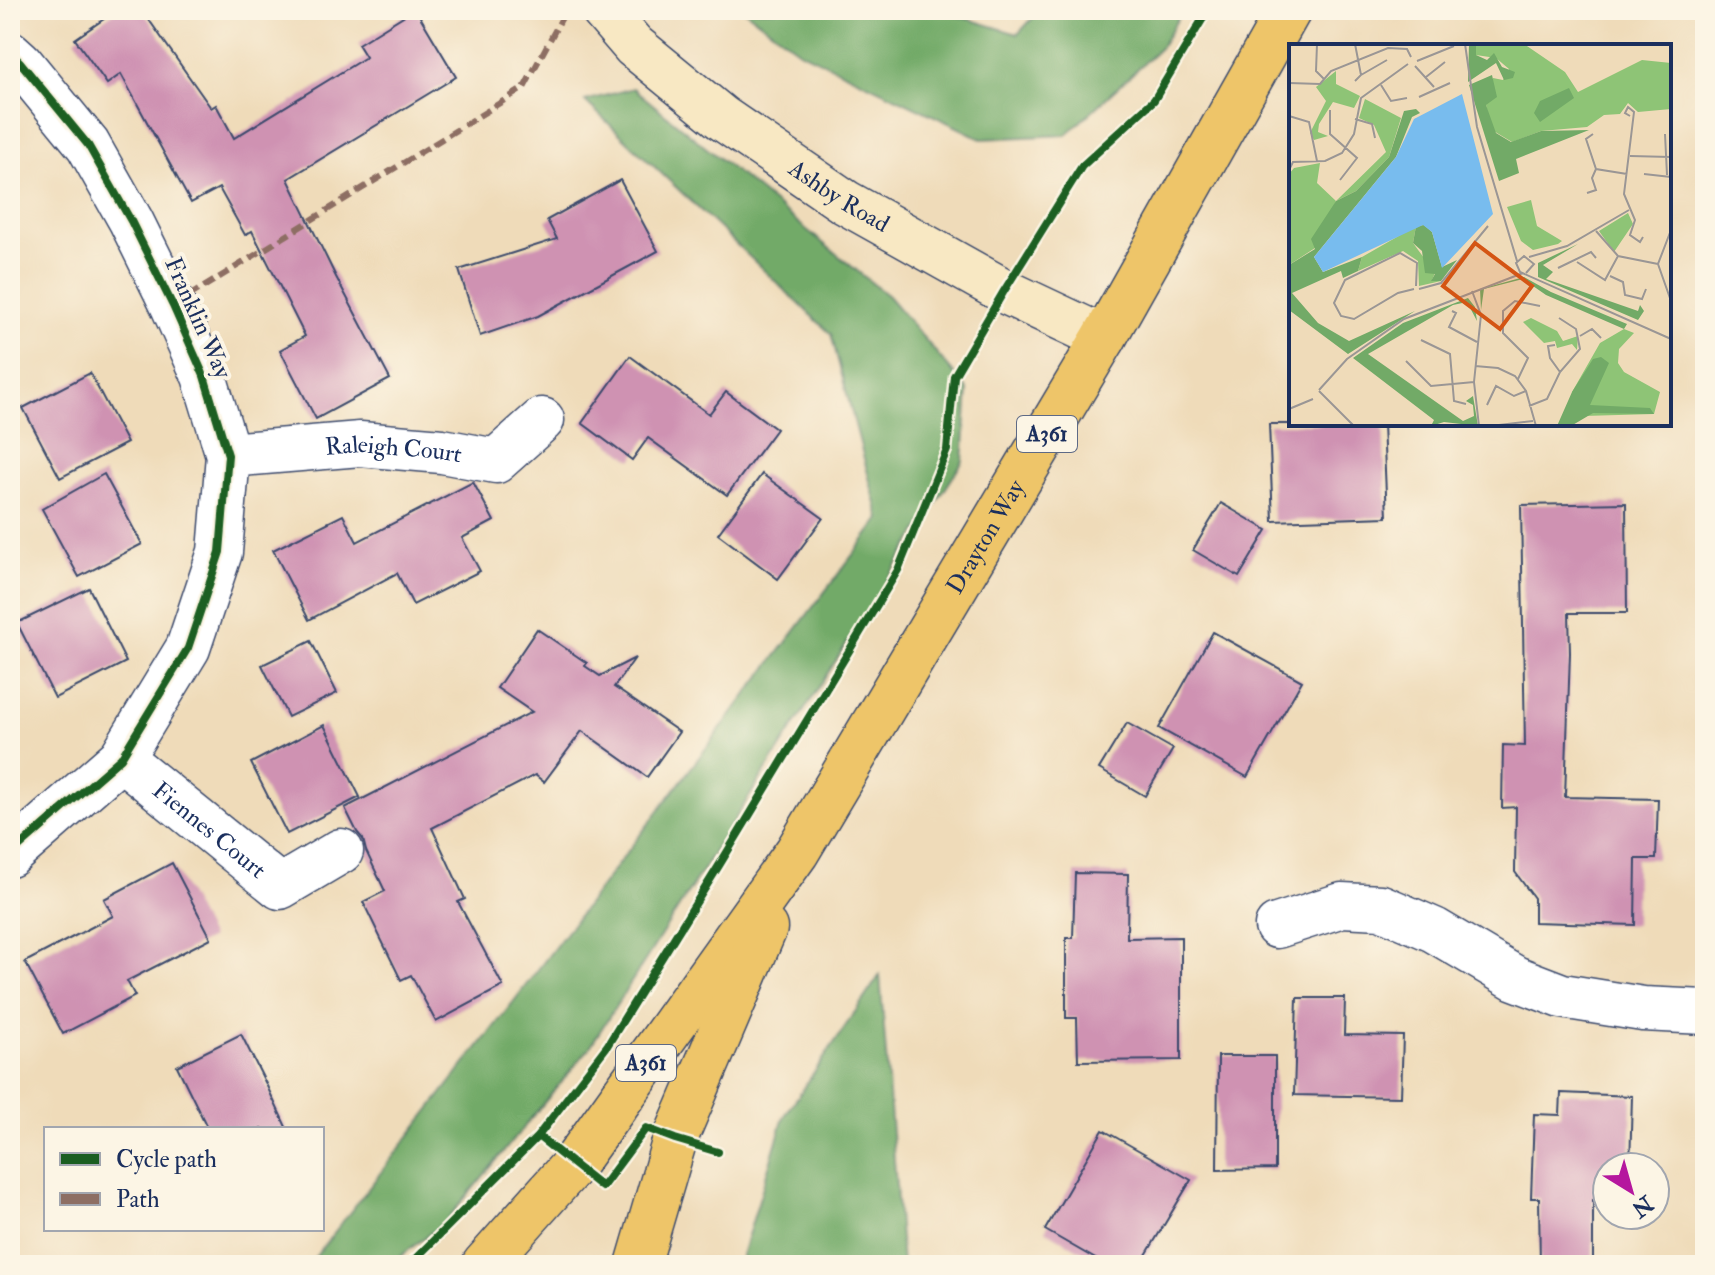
<svg xmlns="http://www.w3.org/2000/svg" width="1715" height="1275" viewBox="0 0 1715 1275" font-family="'IM FELL Double Pica',serif">
<style>
.forest{fill:#72aa67;stroke:#466c62;stroke-width:2}
.building{fill:#cf92b2}
.lines{fill:none;stroke-linecap:round;stroke-linejoin:round}
.street-casing{stroke:#3b496c;stroke-width:47}
.secondary-casing{stroke:#3b496c;stroke-width:47}
.primary-casing{stroke:#3b496c;stroke-width:47}
.street{stroke:#fff;stroke-width:44}
.secondary{stroke:#f8e8c3;stroke-width:44}
.primary{stroke:#eec569;stroke-width:44}
.quiet{stroke:#8d6e63;stroke-width:6;stroke-dasharray:12 6;stroke-linecap:butt}
.cycleway-casing{stroke:#fcf5e5;stroke-width:13}
.cycleway{stroke:#1b5e20;stroke-width:8}
.labels{text-anchor:middle;dominant-baseline:central;stroke-width:8;stroke-linejoin:round;paint-order:stroke}
.shield{fill:#fcf5e5;stroke:#5e6a86;stroke-width:2}
.shield-label{font-size:22px;font-weight:bold;fill:#1b2f5e}
.street-label{font-size:24px;fill:#1b2f5e;stroke:#fcf5e5}
.inset-road{fill:none;stroke:#9a9695;stroke-width:2}
.view{fill:#d45514;fill-opacity:0.15;stroke:#d45514;stroke-width:4}
.inset-edge{fill:none;stroke:#1b2f5e;stroke-width:4}
</style>
<rect width="100%" height="100%" fill="#fcf5e5"/>
<filter id="ink" filterUnits="userSpaceOnUse"><feTurbulence type="fractalNoise" baseFrequency=".0125" numOctaves="2"/><feDisplacementMap in="SourceGraphic" scale="16" xChannelSelector="R" yChannelSelector="G"/><feConvolveMatrix kernelMatrix="1 2 1 2 8 2 1 2 1" color-interpolation-filters="sRGB"/></filter>
<filter id="wash" filterUnits="userSpaceOnUse"><feTurbulence type="fractalNoise" baseFrequency=".006" numOctaves="4" result="noise"/><feDisplacementMap in="SourceGraphic" scale="32" xChannelSelector="R" yChannelSelector="G"/><feGaussianBlur stdDeviation="1.8" result="paint"/><feColorMatrix in="noise" values="0 0 0 0 0 0 0 0 0 0 0 0 0 0 0 0 0 1.4 0 .05"/><feComposite in="paint" operator="in"/></filter>
<g filter="url(#wash)">
<rect width="100%" height="100%" fill="#efdbb9"/>
<g class="forest">
<polygon points="744,10 938,10 1018,34 1040,10 1183,10 1160,48 1066,135 982,139 801,52"/>
<polygon points="633,88 888,296 968,390 963,461 588,1050 446,1221 389,1265 309,1265 514,1001 880,519 831,334 585,101"/>
<polygon points="880,975 902,1265 739,1265 784,1117"/>
</g>
<g id="blocks">
<g class="building">
<polygon points="117,10 142,10 211,108 216,105 234,138 366,57 358,44 413,10 416,10 456,77 288,179 335,275 390,379 316,419 280,350 305,336 252,231 245,235 219,188 191,203 121,74 107,84 75,39"/>
<polygon points="620,180 658,251 538,316 480,336 459,270 557,239 547,220"/>
<polygon points="630,356 709,414 726,392 776,429 727,495 648,438 632,460 582,423"/>
<polygon points="90,373 127,443 60,478 23,408"/>
<polygon points="1269,424 1383,424 1387,517 1273,521"/>
<polygon points="104,474 142,544 79,577 42,509"/>
<polygon points="762,474 823,518 778,579 718,534"/>
<polygon points="473,482 494,521 462,538 480,571 413,605 397,573 309,620 273,550 343,515 357,542"/>
<polygon points="1221,503 1267,530 1239,577 1193,550"/>
<polygon points="1626,503 1627,613 1569,613 1570,653 1565,797 1658,799 1656,859 1636,859 1635,925 1534,922 1534,898 1515,872 1516,807 1502,808 1503,745 1525,746 1521,505"/>
<polygon points="89,588 126,662 55,698 17,623"/>
<polygon points="537,629 587,663 585,666 600,676 635,658 614,687 679,732 647,777 582,731 544,782 535,775 432,828 465,899 458,902 503,986 436,1022 411,975 401,980 363,902 385,891 366,851 363,839 357,832 345,808 532,712 497,688"/>
<polygon points="1213,632 1302,681 1247,777 1159,728"/>
<polygon points="311,641 337,693 288,717 262,665"/>
<polygon points="1127,723 1173,749 1145,796 1099,769"/>
<polygon points="324,725 360,797 287,834 251,763"/>
<polygon points="172,863 211,938 127,981 135,996 63,1034 25,962 113,916 104,899"/>
<polygon points="1075,873 1128,874 1127,938 1181,937 1181,1060 1078,1061 1077,1018 1066,1018 1066,938 1073,938"/>
<polygon points="1297,998 1345,998 1344,1035 1403,1036 1401,1097 1294,1095"/>
<polygon points="241,1034 266,1084 287,1129 208,1129 177,1066"/>
<polygon points="1218,1056 1275,1056 1275,1169 1217,1170"/>
<polygon points="1561,1093 1632,1096 1630,1167 1607,1167 1607,1201 1593,1200 1593,1265 1540,1265 1539,1198 1531,1198 1534,1114 1560,1115"/>
<polygon points="1103,1130 1191,1180 1140,1265 1106,1265 1045,1230"/>
</g>
</g>
</g>
<g filter="url(#ink)">
<use href="#blocks" fill-opacity="0" stroke="#3b496c" stroke-width="2"/>
<g class="lines">
<g class="street-casing">
<g id="street">
<polyline points="10,53 20,62 88,145 131,221 173,306 204,376 228,455 220,552 188,648 121,758 10,855"/>
<path id="s1" d="M228 455 360 444 442 451 496 461 542 420"/>
<path id="s2" d="M121 758 280 887 341 851"/>
<polyline points="1277,926 1342,905 1381,907 1434,930 1515,978 1562,996 1643,1009 1705,1012"/>
</g>
</g>
<g class="secondary-casing">
<g id="secondary">
<path id="s3" d="M603 10 634 46 722 118 845 202 1004 291 1104 338"/>
</g>
</g>
<g class="primary-casing">
<g id="primary">
<path id="s4" d="M484 1265 573 1165 797 852 1104 338 1289 10"/>
<polyline points="638,1265 675,1139 765,928"/>
</g>
</g>
<use href="#street" class="street"/>
<use href="#secondary" class="secondary"/>
<use href="#primary" class="primary"/>
<polyline class="quiet" points="173,306 524,88 566,10"/>
<g class="cycleway-casing">
<g id="cycleway">
<polyline points="10,53 20,62 88,145 131,221 173,306 204,376 228,455 220,552 188,648 121,758 10,855"/>
<polyline points="538,1136 602,1187 646,1128 675,1139 718,1152"/>
<polyline points="409,1265 538,1136 607,1046 720,864 898,570 947,450 954,376 1004,291 1082,166 1154,100 1208,10"/>
</g>
</g>
<use href="#cycleway" class="cycleway"/>
</g>
</g>
<g class="labels">
<g class="shield">
<rect x="1017" y="416" width="60" height="36" rx="6"/>
<rect x="616" y="1045" width="60" height="36" rx="6"/>
</g>
<g class="shield-label">
<text x="1047" y="434">A361</text>
<text x="646" y="1063">A361</text>
</g>
<g class="street-label">
<text stroke="none"><textPath href="#s3" startOffset="302">Ashby Road</textPath></text>
<text transform="translate(198 318) rotate(66)">Franklin Way</text>
<text stroke="none"><textPath href="#s1" startOffset="166">Raleigh Court</textPath></text>
<text stroke="none"><textPath href="#s4" startOffset="886">Drayton Way</textPath></text>
<text stroke="none"><textPath href="#s2" startOffset="114">Fiennes Court</textPath></text>
</g>
</g>
<g transform="translate(1289 44)">
<rect width="382" height="382" fill="#efdbb9"/>
<path d="M187 0H235L276 28 289 48 353 16 382 19V65L349 68 339 59 331 70 315 71 298 83 252 87 223 98 203 86 197 61 204 34 214 36 220 25 207 14 187 11ZM47 27V40L71 52 65 64 44 58 30 80 29 88 39 92 25 96 21 89 37 57 27 43ZM76 55 112 74 100 113 67 147 47 157 26 204 0 221V130L5 124 31 119 28 139 47 157 97 108 85 81 70 74ZM242 156 248 182 273 197 269 200 244 206 232 197 218 163ZM339 169 344 180 325 208 310 187ZM127 182 124 199 146 229 143 236 152 237 130 242 129 217 114 207 69 227 73 213ZM242 274 268 287 274 297 289 292 288 306 283 300 268 304 266 297 255 299 234 278ZM335 285 345 289 330 305 329 319 335 328 371 348 365 370 294 372 283 348 311 299Z" fill="#8ec476"/>
<path d="M180 0H187V11L198 16 205 9 213 23 226 28 224 34 215 36 207 19 179 38ZM203 31 208 53 197 61 207 89 222 98 252 87 300 86 227 115 230 129 210 137 180 41ZM280 44 285 54 251 78 245 69 251 57ZM127 65 131 69 123 73 107 113 25 213 34 228 73 213 69 227 54 234 52 227 3 249 29 279 60 297 126 267 59 310 0 266V221L26 205 22 195 47 157 67 147 100 113 115 67ZM135 181 143 188 153 223 168 216 152 237H142L146 230 136 229 133 207 124 199 127 182ZM289 200 254 221 264 228 257 235 349 267 351 261 355 267 349 276 249 233V219ZM235 233 262 248 338 280 335 285 257 251 234 235 195 245 192 266 191 245ZM179 254 186 263 188 277 178 258 164 261 79 310 174 377 185 372 184 361 177 357 184 352 189 382 155 378 142 382 145 376 64 314 114 279ZM312 313 320 319 301 361 361 364 365 370 304 369 282 382H268L283 348 304 315Z" fill="#72aa67"/>
<path d="M173 50 204 170 153 224 143 188 134 181 34 228 25 213 107 113 125 75Z" fill="#78bcee"/>
<path class="inset-road" d="M28 0 27 27 35 35M176 0 188 83 228 217M128 17 165 2M126 22 145 43M72 31 98 16M137 33 156 18M66 37 72 31 66 0M0 39 31 40 42 27 99 4 118 5 122 13M92 41 102 57 118 54M130 53 161 39M41 66V90L68 114 51 136M0 72 20 78 28 117M341 72 336 69 339 63 345 68 335 150 346 176 341 191 351 198 354 193M66 75 83 80 86 94M304 90 297 95 307 125 338 130M376 90 378 131M341 112 382 113M0 126 4 118 36 117 53 109 65 90 72 54 119 20M355 130 382 133M298 149 307 146 303 134 307 125M382 186 369 220 382 257M307 187 329 212 369 220M240 213 278 202 340 166M288 218 316 236 329 212M269 224 302 208 307 214M237 229 245 220 235 212 227 219 231 228 382 295M321 232 334 238 336 251 353 255 357 245M125 245 109 249 65 275 52 272 45 259 56 236 111 209 128 219 127 242M130 245 152 239 199 182M183 247 192 271 185 338 190 382M163 267 167 269 160 283 188 298M291 292 303 285 312 294M132 296 161 310 165 357 177 360M266 301 259 302 261 314 271 328M117 317 142 342 185 338M186 322 209 324 226 332 237 347 247 382M229 335 239 314 214 289V267L226 257 251 262M30 346 58 315 115 275 234 229M30 347 65 382M198 361 207 342 225 352 237 347M240 362 258 355 271 328 291 305 287 285 270 274M0 365 24 355M210 381 244 377"/>
<path class="view" d="M186 199 243 242 211 285 154 242Z"/>
<rect width="382" height="382" class="inset-edge"/>
</g>
<rect width="1715" height="1275" fill="none" stroke="#fcf5e5" stroke-width="40"/>
<rect x="44" y="1127" width="280" height="104" fill="#fcf5e5" stroke="#a2a6af" stroke-width="2"/>
<rect x="60" y="1153" width="40" height="12" fill="#1b5e20" stroke="#a2a6af" stroke-width="2"/>
<text x="116" y="1167" font-size="24" fill="#1b2f5e">Cycle path</text>
<rect x="60" y="1193" width="40" height="12" fill="#8d6e63" stroke="#a2a6af" stroke-width="2"/>
<text x="116" y="1207" font-size="24" fill="#1b2f5e">Path</text>
<g transform="translate(1631 1191) rotate(143)"><circle r="38" fill="#fcf5e5" stroke="#a2a6af" stroke-width="2"/>
<path d="M0-6L14 30L0 20L-14 30Z" fill="#b5179e"/>
<text y="-12" font-size="22" font-weight="bold" text-anchor="middle" fill="#1b2f5e">N</text>
</g>
</svg>
